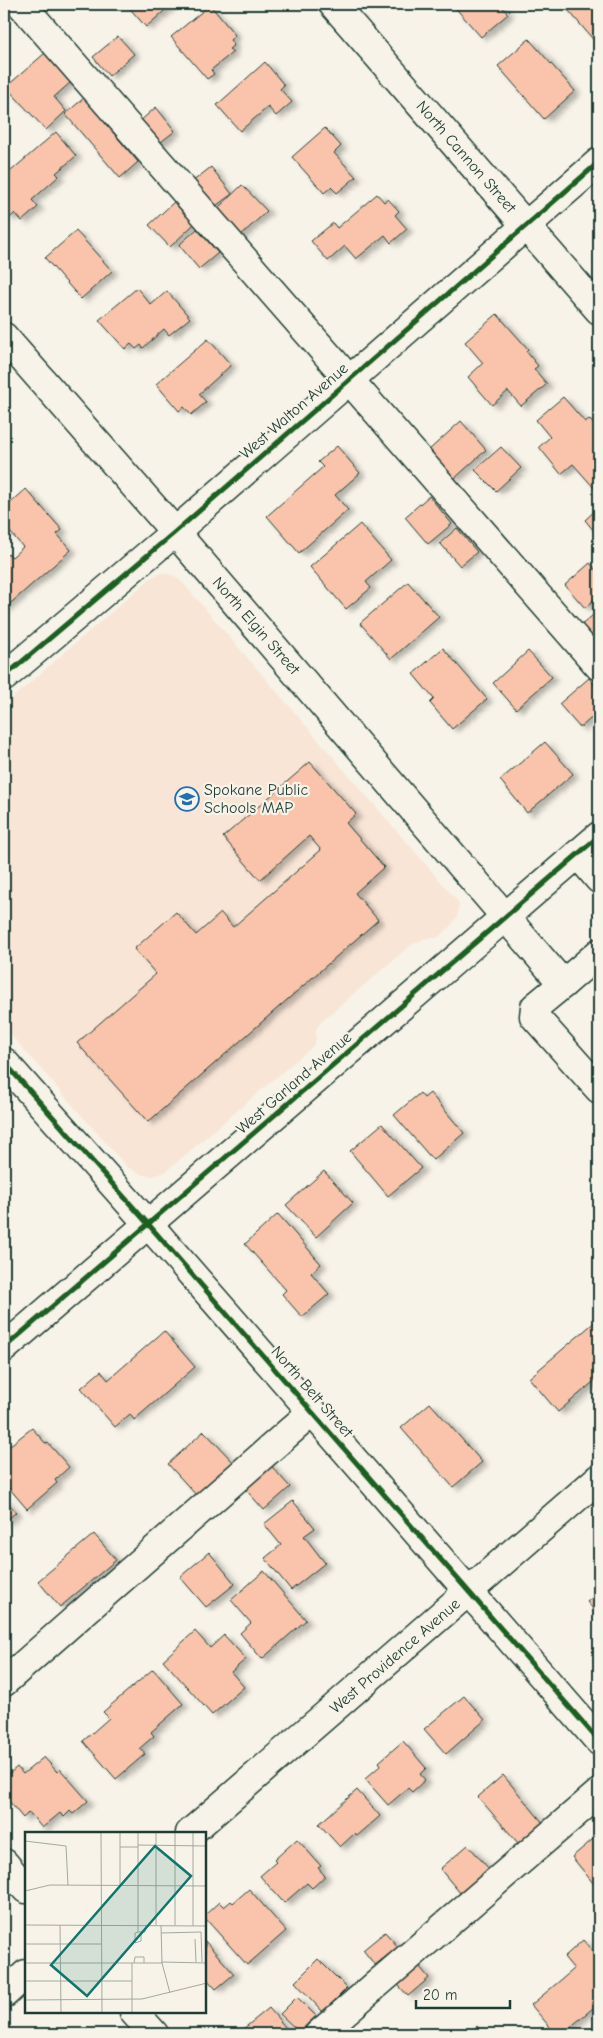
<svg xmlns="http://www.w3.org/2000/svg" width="603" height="2038" viewBox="0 0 603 2038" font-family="'Comic Neue',sans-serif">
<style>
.built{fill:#f8e5d6}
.building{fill:#f9c4ab;stroke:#1f3d34;filter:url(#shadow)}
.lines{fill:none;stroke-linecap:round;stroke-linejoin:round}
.minor-casing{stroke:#1f3d34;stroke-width:31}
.minor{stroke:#f7f3e8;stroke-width:28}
.cycleway-casing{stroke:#f7f3e8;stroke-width:8}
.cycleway{stroke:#1b5e20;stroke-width:5}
.labels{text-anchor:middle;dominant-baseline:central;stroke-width:4.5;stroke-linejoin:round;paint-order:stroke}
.street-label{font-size:16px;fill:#1f3d34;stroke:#f7f3e8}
.poi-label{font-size:16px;fill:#1f3d34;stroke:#f7f3e8;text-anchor:start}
.inset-road{fill:none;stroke:#a1aaa0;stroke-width:1}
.view{fill:#0f766e;fill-opacity:0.15;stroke:#0f766e;stroke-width:2.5}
.inset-edge{fill:none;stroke:#1f3d34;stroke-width:2.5}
</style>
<defs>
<filter id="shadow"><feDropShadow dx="5.5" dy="3" stdDeviation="2.5" flood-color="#0004"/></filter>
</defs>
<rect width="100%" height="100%" fill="#f7f3e8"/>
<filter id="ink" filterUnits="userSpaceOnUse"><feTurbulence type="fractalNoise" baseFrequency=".02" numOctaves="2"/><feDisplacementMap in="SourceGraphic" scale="10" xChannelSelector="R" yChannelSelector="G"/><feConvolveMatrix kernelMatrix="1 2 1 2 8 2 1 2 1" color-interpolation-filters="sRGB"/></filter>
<g filter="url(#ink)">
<polygon class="built" points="162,573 173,575 182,582 459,903 457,917 450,927 437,938 426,938 411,945 322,1021 316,1029 316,1039 313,1046 165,1172 153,1176 143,1175 127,1167 4,1027 4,705 152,577"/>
<g class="building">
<polygon points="126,4 172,4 146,27"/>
<polygon points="452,4 500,4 508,14 481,37"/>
<polygon points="563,4 599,4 599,43 597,44"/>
<polygon points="210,5 235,35 230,40 234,45 229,49 233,52 211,70 214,74 207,79 171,37"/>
<polygon points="118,36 134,54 109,76 93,57"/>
<polygon points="529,39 575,91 544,119 498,66"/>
<polygon points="45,53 71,82 54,97 66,111 46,130 6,87"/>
<polygon points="265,62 284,85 280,89 292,102 276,116 268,107 240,131 217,105"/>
<polygon points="84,98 138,162 120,178 65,114"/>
<polygon points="156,107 175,131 157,145 138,123"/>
<polygon points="325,128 341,146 334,153 356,177 337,193 331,187 324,193 292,157"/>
<polygon points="56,132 76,156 56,173 59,176 32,200 38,207 22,221 15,213 10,218 4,211 4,177"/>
<polygon points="211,167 232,194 213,208 192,182"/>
<polygon points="242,185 267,211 238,238 214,212"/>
<polygon points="377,194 384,202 388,199 399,211 395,215 407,229 391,243 385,235 356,259 345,246 328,261 311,241 333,223 337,228"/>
<polygon points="174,202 194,224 170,247 149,225"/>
<polygon points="197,229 218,253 199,269 179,245"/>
<polygon points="76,231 112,271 81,299 45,258"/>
<polygon points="137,288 151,305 167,291 190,318 169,335 164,329 143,348 141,345 136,349 131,344 125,349 99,320"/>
<polygon points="497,314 528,349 526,351 538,366 534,369 547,384 521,406 508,391 492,405 468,377 483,363 465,342"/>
<polygon points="208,339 231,365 199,394 206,402 191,415 184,407 179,411 156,384"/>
<polygon points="563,397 585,422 589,419 599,430 599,487 596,490 573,464 561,474 539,447 550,437 536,420"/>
<polygon points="461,421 486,450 454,479 428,451"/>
<polygon points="337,446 360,473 335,495 348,510 299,553 267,516 323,467 318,462"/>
<polygon points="501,447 521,468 496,491 475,470"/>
<polygon points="26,489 62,530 57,534 71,550 4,609 4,558 8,554 12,557 23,547 4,525 4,509"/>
<polygon points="429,496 452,524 428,544 405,517"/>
<polygon points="599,507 599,537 585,520"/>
<polygon points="360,524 391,560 366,582 371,588 346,609 310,567"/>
<polygon points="457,528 477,552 460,566 440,543"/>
<polygon points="590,563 599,574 599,595 585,608 565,585"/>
<polygon points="408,582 439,617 391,659 360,623"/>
<polygon points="599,610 599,650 579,627"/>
<polygon points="443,648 487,699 452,729 430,703 434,699 413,674"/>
<polygon points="528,651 552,677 516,709 493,683"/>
<polygon points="589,678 599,690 599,711 580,728 559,704"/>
<polygon points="545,742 573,774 527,813 500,780"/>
<polygon points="310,762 356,814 346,823 384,867 355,893 378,920 148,1122 77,1043 156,974 134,949 176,912 196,935 221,913 233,927 321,850 309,836 260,880 223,837"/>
<polygon points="420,1093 424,1098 430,1093 464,1133 433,1160 394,1115"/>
<polygon points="382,1124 421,1168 388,1196 350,1151"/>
<polygon points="324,1171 353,1203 316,1237 286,1205"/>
<polygon points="278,1214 321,1264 311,1273 329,1294 302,1317 282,1294 286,1290 245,1244"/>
<polygon points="597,1320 599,1322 599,1377 558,1412 529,1378"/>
<polygon points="164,1331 195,1367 134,1420 130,1414 115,1427 81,1388 101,1371 108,1380"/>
<polygon points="430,1403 482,1462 453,1487 401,1428"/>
<polygon points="32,1428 46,1444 48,1443 69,1467 55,1480 57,1483 27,1509 4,1482 4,1450"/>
<polygon points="204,1431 234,1463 197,1496 168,1464"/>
<polygon points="266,1460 290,1487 264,1510 240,1483"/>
<polygon points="4,1498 16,1512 4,1523"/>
<polygon points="293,1501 315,1528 304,1536 325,1563 291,1590 265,1558 281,1545 264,1524"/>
<polygon points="94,1534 116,1560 60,1607 38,1581"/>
<polygon points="209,1552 235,1584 206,1607 180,1577"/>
<polygon points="264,1571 306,1620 262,1659 240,1633 251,1623 231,1600"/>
<polygon points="599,1592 599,1615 587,1602"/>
<polygon points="195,1631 210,1648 224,1635 246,1659 231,1672 244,1687 212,1715 163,1660"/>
<polygon points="153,1669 183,1704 151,1732 154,1736 140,1748 145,1754 116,1779 83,1741 109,1718 103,1712"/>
<polygon points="464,1696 485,1720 446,1754 424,1729"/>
<polygon points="403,1741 426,1768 420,1774 425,1780 412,1792 408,1788 388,1805 365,1779 381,1765 379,1762"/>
<polygon points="44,1757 57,1772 60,1769 88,1801 73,1814 70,1811 64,1817 60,1813 42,1828 29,1812 23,1818 4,1795 4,1778 17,1767 23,1774"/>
<polygon points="503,1775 543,1823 519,1844 478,1797"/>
<polygon points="357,1790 380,1816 357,1836 355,1833 340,1847 319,1824"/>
<polygon points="599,1834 599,1888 598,1889 572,1857"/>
<polygon points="297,1839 321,1866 318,1868 325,1876 312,1888 307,1883 284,1903 260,1876 276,1862 274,1860"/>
<polygon points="468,1845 489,1869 461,1894 440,1869"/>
<polygon points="249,1889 286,1931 247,1965 205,1918 205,1915 219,1902 224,1907 231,1901 233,1903"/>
<polygon points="385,1932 398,1947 375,1965 363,1950"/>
<polygon points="583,1940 599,1959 599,2003 562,2034 556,2034 531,2005 574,1969 564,1957"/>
<polygon points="205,1941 234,1974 216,1989 205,1977"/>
<polygon points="318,1959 347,1988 323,2012 295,1982"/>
<polygon points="414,1960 429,1978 408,1996 392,1978"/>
<polygon points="297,1997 316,2016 299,2032 280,2014"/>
<polygon points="269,2008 291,2034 237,2034"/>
<polygon points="477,2026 484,2034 467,2034"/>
</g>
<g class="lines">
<g class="minor-casing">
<g id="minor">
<polyline points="21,4 599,666"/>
<polyline points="333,4 599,310"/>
<polyline points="4,337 175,532 563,984 599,953"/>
<polyline points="4,677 175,532 599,162"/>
<polyline points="578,854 599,879"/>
<polyline points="563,984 535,1007 534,1016 599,1089"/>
<polyline points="4,1062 149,1225 599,1741"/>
<polyline points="4,1348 599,836"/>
<polyline points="4,1682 312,1412"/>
<polyline points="190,1833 599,1478"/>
<polyline points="4,1863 26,1889"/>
<polyline points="4,1994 26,1974"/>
<polyline points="134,2012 154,2034"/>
<polyline points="319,2034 599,1793"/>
</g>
</g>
<use href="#minor" class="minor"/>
<g class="cycleway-casing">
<g id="cycleway">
<polyline points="4,677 175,532 599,162"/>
<polyline points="4,1062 149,1225 599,1741"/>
<polyline points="4,1348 599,836"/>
</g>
</g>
<use href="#cycleway" class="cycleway"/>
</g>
</g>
<defs>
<g id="school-ring" transform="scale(1.25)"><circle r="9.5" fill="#f7f3e8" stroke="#1f6fb2" stroke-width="1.5"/><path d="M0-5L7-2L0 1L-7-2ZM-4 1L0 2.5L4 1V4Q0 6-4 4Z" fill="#1f6fb2"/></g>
</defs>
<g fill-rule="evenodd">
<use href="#school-ring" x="187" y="799"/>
</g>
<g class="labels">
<g class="street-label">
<text transform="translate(466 157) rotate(49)">North Cannon Street</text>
<text transform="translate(294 411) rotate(-41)">West Walton Avenue</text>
<text transform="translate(256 626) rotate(49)">North Elgin Street</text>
<text transform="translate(294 1083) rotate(-41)">West Garland Avenue</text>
<text transform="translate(312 1392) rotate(49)">North Belt Street</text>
<text transform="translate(395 1656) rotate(-41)">West Providence Avenue</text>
</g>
<g class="poi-label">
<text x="204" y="790">Spokane Public<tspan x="204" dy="18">Schools MAP</tspan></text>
</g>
</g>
<g transform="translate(25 1832)">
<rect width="181" height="181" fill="#f7f3e8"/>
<path class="inset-road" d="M76 0 77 181M113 0V100H120L121 93M131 0V93M150 0V93M0 9 41 14 43 53M113 13 182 14M95 15H113M95 54V0M0 59 25 53 182 54M0 93 182 94M35 93 36 181M136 93 137 131 145 161M168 94V0M113 100 110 101V111L116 109V100M136 101 176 100 177 130M170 107 171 130M0 112H76M136 130 182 131M0 131H137M107 131V181M109 131 110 125H119V131M0 149H107M0 168 117 167 182 151"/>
<path class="view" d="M130 14 166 44 62 164 26 133Z"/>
<rect width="181" height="181" class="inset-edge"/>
</g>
<rect width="603" height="2038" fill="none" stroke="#f7f3e8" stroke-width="20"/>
<rect x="10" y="10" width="583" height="2018" fill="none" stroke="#1f3d34" stroke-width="2" filter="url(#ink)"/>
<path d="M416 2000v8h94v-8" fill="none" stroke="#1f3d34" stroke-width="2.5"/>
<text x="423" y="2000" font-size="15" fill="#1f3d34" stroke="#f7f3e8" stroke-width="4" paint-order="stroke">20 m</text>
</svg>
